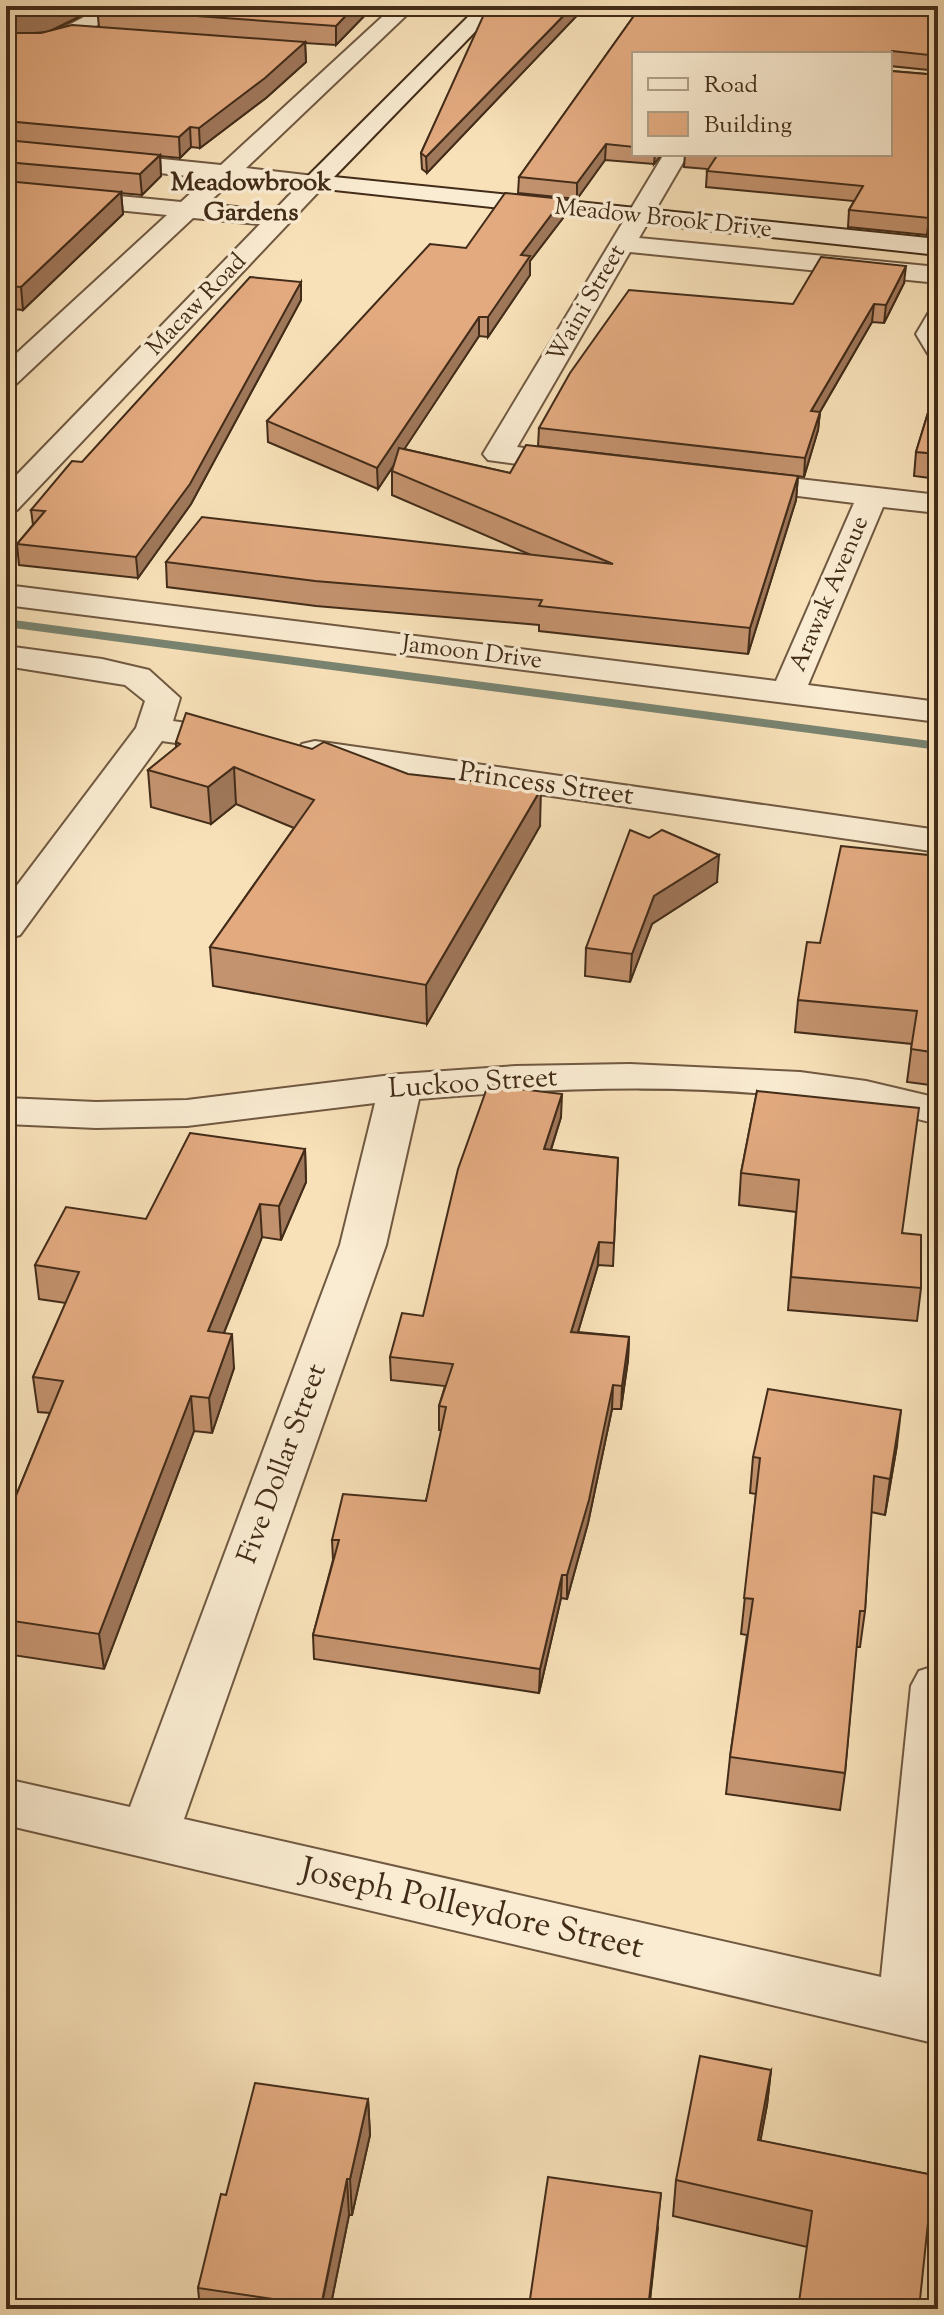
<svg xmlns="http://www.w3.org/2000/svg" width="944" height="2315" viewBox="0 0 944 2315" font-family="'Sorts Mill Goudy',serif">
<style>
.lines{fill:none;stroke-linecap:round;stroke-linejoin:round}
.stream{fill:#798471;fill-rule:evenodd}
.street-casing{stroke:#705941;stroke-width:4}
.secondary-casing{stroke:#422c19;stroke-width:4}
.street{fill:#faecd2;fill-rule:evenodd}
.secondary{fill:#faecd2;fill-rule:evenodd}
.wall{fill:#c3926e;stroke:#422c19;stroke-width:2;fill-rule:evenodd}
.shaded-wall{fill:#9f775a;stroke:#422c19;stroke-width:2}
.building{fill:#e3aa80;stroke:#422c19;stroke-width:2}
.labels{text-anchor:middle;dominant-baseline:central;stroke-width:7;stroke-linejoin:round;paint-order:stroke}
.far-street-label{font-size:24px;fill:#422c19;stroke:#faecd2}
.far-neighbourhood-label{font-size:26px;font-weight:bold;fill:#422c19;stroke:#faecd2}
.street-label{font-size:28px;fill:#422c19;stroke:#faecd2}
.near-street-label{font-size:34px;fill:#422c19;stroke:#faecd2}
</style>
<rect width="100%" height="100%" fill="#f8e1b9"/>
<filter id="stains"><feTurbulence type="fractalNoise" baseFrequency=".0025" numOctaves="4"/><feColorMatrix values="0 0 0 0 .2 0 0 0 0 .09 0 0 0 0 .02 0 0 0 .5 -.17"/></filter>
<radialGradient id="worn" r=".72"><stop offset=".6" stop-color="#630" stop-opacity="0"/><stop offset="1" stop-color="#630" stop-opacity=".3"/></radialGradient>
<g class="lines">
<polygon class="stream" points="6,619 938,742 938,750 6,627"/>
<g class="street-casing">
<g id="street">
<path d="M394 6H416L246 168 323 177 327 182 323 187 17 510 6 513V486L260 224 193 218 16 384 6 386V363L167 215 6 199V185L181 202 207 178 6 157V143L221 165ZM232 181 297 187 274 211 207 204Z"/>
<path d="M97 10 107 16 104 20C74 45 44 51 6 49V37L50 35Z"/>
<polygon points="664,154 688,154 639,238 938,267 938,283 630,252 517,447 588,457 593,463 588,469 578,472 488,460 483,454"/>
<polygon points="938,310 938,356 928,354 916,334 929,312"/>
<polygon points="738,472 938,495 938,513 883,507 808,685 938,702 938,722 6,605 6,585 776,681 854,503 727,487 723,481 727,475"/>
<polygon points="6,646 102,659 149,670 180,698 173,721 252,733 257,741 252,749 239,752 162,741 20,935 6,939 6,900 136,728 145,701 125,685 6,666"/>
<polygon points="315,741 938,830 938,852 302,760 297,752 302,744"/>
<path d="M630 1064 800 1072 866 1081 938 1098V1124C912 1118 887 1110 861 1106 716 1081 565 1087 419 1099L386 1245 184 1819 881 1977 911 1686 919 1671 938 1665V2044L6 1825V1779L130 1807 340 1245 375 1103 187 1126 96 1128 6 1124V1098L96 1102 187 1100 400 1074 516 1066Z"/>
</g>
</g>
<g class="secondary-casing">
<polygon id="secondary" points="479,6 500,6 334,177 938,239 938,255 307,187 303,182 307,177"/>
</g>
<use href="#street" class="street"/>
<use href="#secondary" class="secondary"/>
</g>
<g class="wall">
<path d="M6 6H374L336 45 305 43 306 62 266 98 200 148 191 147 180 158 160 156 161 176 142 195 121 193 123 214 23 310 12 309 6 313ZM97 8 99 27 53 30Z"/>
<polygon points="490,6 586,6 427,173 422,169 421,153"/>
<polygon points="641,6 938,6 938,71 890,66 890,54 634,54 634,154 662,154 654,164 605,160 577,199 518,193 519,177"/>
<polygon points="891,71 938,75 938,212 927,235 848,227 849,210 854,201 706,187 707,171 708,169 684,167 685,154 890,154"/>
<polygon points="563,199 563,218 530,261 530,275 488,337 479,336 404,449 510,473 798,476 796,500 748,654 539,631 539,625 316,606 167,587 166,562 531,555 392,495 392,471 394,465 378,489 268,442 267,421 466,248"/>
<polygon points="904,283 884,323 872,322 820,412 818,430 804,477 538,446 539,428 793,304"/>
<polygon points="301,300 191,504 138,578 19,565 17,544 33,525 31,510 82,462"/>
<polygon points="938,380 938,479 914,476 916,452"/>
<polygon points="176,742 540,826 427,1024 213,986 210,947 294,828 236,804 211,824 151,807 148,770 176,748"/>
<polygon points="649,838 717,882 652,924 630,982 585,976 586,948"/>
<polygon points="938,856 938,1086 907,1082 912,1044 795,1032 798,1000 820,943"/>
<polygon points="757,1091 903,1233 921,1288 917,1321 788,1310 796,1212 739,1205 741,1173"/>
<polygon points="561,1117 551,1150 618,1158 613,1266 598,1265 578,1332 629,1337 628,1360 621,1409 612,1409 588,1523 567,1599 561,1598 539,1693 314,1659 313,1635 333,1560 332,1540 426,1501 442,1430 439,1430 439,1406 445,1386 391,1380 390,1357 423,1316"/>
<polygon points="305,1149 306,1182 281,1240 262,1237 224,1333 234,1368 212,1433 194,1431 104,1669 6,1654 6,1520 50,1413 38,1412 33,1377 66,1303 39,1299 35,1265 146,1219"/>
<polygon points="897,1445 885,1515 871,1512 865,1611 860,1647 856,1647 845,1773 840,1810 726,1794 730,1757 747,1635 741,1634 756,1494 750,1493 753,1457"/>
<polygon points="771,2070 767,2105 760,2141 933,2175 807,2247 673,2216 676,2180"/>
<polygon points="368,2099 370,2135 352,2215 349,2215 330,2309 200,2309 198,2288 226,2195"/>
<polygon points="658,2228 649,2309 529,2309 530,2299"/>
</g>
<g class="shaded-wall">
<polygon points="61,6 96,6 97,8 48,32 6,35 6,16"/>
<polygon points="355,6 374,6 336,45 336,26"/>
<polygon points="573,6 586,6 427,173 426,157"/>
<polygon points="305,42 306,62 266,98 200,148 199,128"/>
<polygon points="190,127 191,147 180,158 179,137"/>
<polygon points="606,144 605,160 577,199 577,183"/>
<polygon points="655,154 662,154 654,164"/>
<polygon points="160,155 161,176 142,195 140,174"/>
<polygon points="121,192 123,214 23,310 21,287"/>
<polygon points="563,199 563,218 530,261 530,275 488,337 488,317 521,255"/>
<polygon points="938,200 938,212 927,235 929,218"/>
<polygon points="906,266 904,283 884,323 886,305"/>
<polygon points="301,282 301,300 191,504 138,578 136,557"/>
<polygon points="9,286 12,309 6,313 6,288"/>
<polygon points="874,304 872,322 810,429 811,411"/>
<polygon points="479,317 479,336 378,489 377,468"/>
<polygon points="820,412 818,430 804,477 805,458"/>
<polygon points="798,476 796,500 748,654 750,628"/>
<polygon points="234,767 236,804 211,824 208,787"/>
<polygon points="541,789 540,826 427,1024 426,985"/>
<polygon points="719,855 717,882 652,924 630,982 632,954 654,896"/>
<polygon points="562,1094 561,1117 544,1171 544,1149"/>
<polygon points="7,1119 11,1153 6,1161 6,1120"/>
<polygon points="305,1149 306,1182 281,1240 279,1206"/>
<polygon points="260,1204 262,1237 211,1365 208,1331"/>
<polygon points="599,1242 598,1265 571,1355 571,1332"/>
<polygon points="232,1334 234,1368 212,1433 209,1398"/>
<polygon points="629,1337 628,1360 621,1409 622,1386"/>
<polygon points="613,1385 612,1409 588,1523 567,1599 567,1575"/>
<polygon points="191,1396 194,1431 104,1669 99,1634"/>
<polygon points="901,1410 897,1445 885,1515 890,1479"/>
<polygon points="562,1575 561,1598 539,1693 540,1669"/>
<polygon points="771,2070 767,2105 754,2176 758,2140"/>
<polygon points="368,2099 370,2135 352,2215 350,2179"/>
<polygon points="347,2179 349,2215 330,2309 321,2309"/>
<polygon points="661,2193 649,2309 648,2309"/>
</g>
<g class="building">
<polygon points="6,6 61,6 46,13 6,16"/>
<polygon points="100,6 355,6 336,26 97,9"/>
<polygon points="490,6 573,6 426,157 421,153 485,12"/>
<polygon points="641,6 938,6 938,56 892,51 889,54 634,54 634,147 606,144 577,183 519,177"/>
<polygon points="72,25 305,42 265,78 199,128 190,127 179,137 6,121 6,33 41,33"/>
<polygon points="890,70 891,71 938,75 938,200 929,218 849,210 863,186 707,171 718,154 890,154"/>
<polygon points="6,140 160,155 140,174 6,162"/>
<polygon points="6,181 121,192 21,287 9,286 6,288"/>
<polygon points="505,193 563,199 521,255 530,256 488,317 479,317 377,468 267,421 430,244 466,248"/>
<polygon points="821,257 906,266 886,305 874,304 811,411 820,412 805,458 539,428 570,373 629,290 793,304"/>
<polygon points="250,277 301,282 190,484 136,557 17,544 45,511 31,510 72,461 82,462"/>
<polygon points="938,380 938,454 916,452"/>
<polygon points="526,445 798,476 750,628 539,606 542,600 315,581 166,562 202,517 613,564 392,471 399,448 510,473"/>
<polygon points="186,713 312,749 324,742 408,774 541,789 426,985 210,947 314,800 234,767 208,787 148,770 180,744 176,742"/>
<polygon points="630,830 649,838 662,830 719,855 654,896 632,954 586,948"/>
<polygon points="841,846 938,856 938,1053 911,1049 917,1011 798,1000 807,942 820,943"/>
<polygon points="488,1085 562,1094 544,1149 618,1158 614,1243 599,1242 571,1332 629,1337 622,1386 613,1385 589,1500 567,1575 562,1575 540,1669 313,1635 339,1540 332,1540 343,1494 426,1501 446,1407 439,1406 453,1364 390,1357 402,1313 423,1316 458,1169"/>
<polygon points="757,1091 919,1108 902,1233 921,1235 921,1288 791,1277 799,1180 741,1173"/>
<polygon points="190,1133 305,1149 279,1206 260,1204 208,1331 232,1334 209,1398 191,1396 99,1634 6,1620 6,1520 63,1381 33,1377 79,1272 35,1265 66,1207 146,1219"/>
<polygon points="768,1389 901,1410 890,1479 874,1476 865,1611 860,1611 845,1773 730,1757 753,1599 744,1598 760,1458 753,1457"/>
<polygon points="700,2056 771,2070 758,2140 933,2175 919,2309 798,2309 812,2211 676,2180"/>
<polygon points="255,2083 368,2099 350,2179 347,2179 321,2306 198,2288 221,2194 226,2195"/>
<polygon points="548,2177 661,2193 648,2309 599,2309 530,2299"/>
</g>
<g class="labels">
<g class="far-street-label">
<text transform="translate(663 219) rotate(6)">Meadow Brook Drive</text>
<text transform="translate(587 304) rotate(-60)">Waini Street</text>
<text transform="translate(197 305) rotate(-46)">Macaw Road</text>
<text transform="translate(830 594) rotate(-67)">Arawak Avenue</text>
<text transform="translate(472 653) rotate(7)">Jamoon Drive</text>
</g>
<g class="far-neighbourhood-label">
<text x="251" y="183">Meadowbrook<tspan x="251" dy="30">Gardens</tspan></text>
</g>
<g class="street-label">
<text transform="translate(546 785) rotate(8)">Princess Street</text>
<text transform="translate(473 1084) rotate(-4)">Luckoo Street</text>
<text transform="translate(283 1464) rotate(-70)">Five Dollar Street</text>
</g>
<g class="near-street-label">
<text transform="translate(472 1910) rotate(13)">Joseph Polleydore Street</text>
</g>
</g>
<rect width="944" height="2315" fill="none" stroke="#f8e1b9" stroke-width="32"/>
<rect x="8" y="8" width="928" height="2299" fill="none" stroke="#422c19" stroke-width="4"/>
<rect x="16" y="16" width="912" height="2283" fill="none" stroke="#422c19" stroke-width="2"/>
<rect x="632" y="52" width="260" height="104" fill="#faecd2" stroke="#b09f88" stroke-width="2"/>
<rect x="648" y="78" width="40" height="12" fill="#faecd2" stroke="#b09f88" stroke-width="2"/>
<text x="704" y="92" font-size="24" fill="#422c19">Road</text>
<rect x="648" y="112" width="40" height="24" fill="#e3aa80" stroke="#b09f88" stroke-width="2"/>
<text x="704" y="132" font-size="24" fill="#422c19">Building</text>
<rect width="100%" height="100%" filter="url(#stains)"/>
<rect width="100%" height="100%" fill="url(#worn)"/>
</svg>
